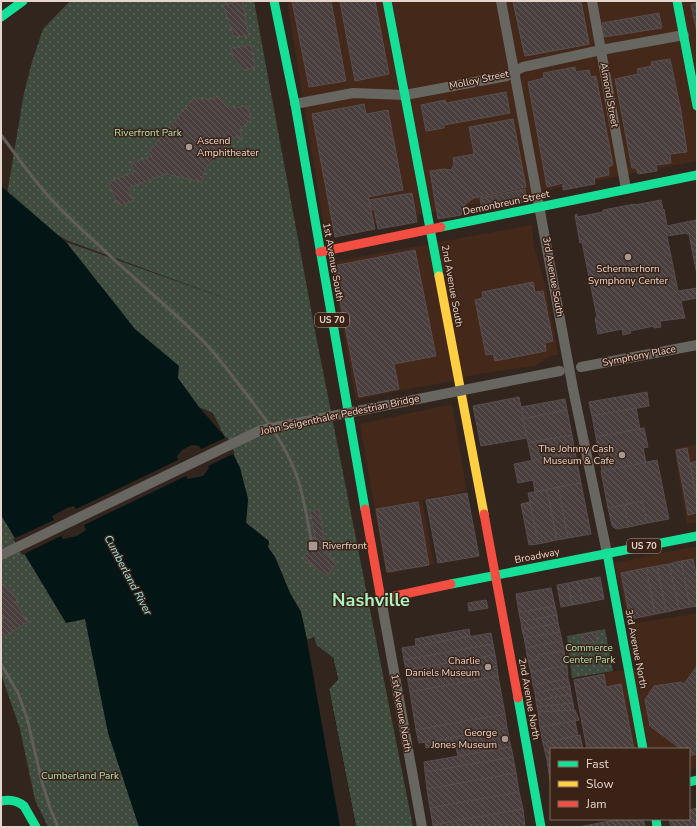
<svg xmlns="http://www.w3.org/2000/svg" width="698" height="828" viewBox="0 0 698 828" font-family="'Nunito Sans',sans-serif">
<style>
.built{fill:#44281a}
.grass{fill:url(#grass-dots)}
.water{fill:#041516}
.pier{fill:#32251e}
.building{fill:url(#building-back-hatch);stroke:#594e4e}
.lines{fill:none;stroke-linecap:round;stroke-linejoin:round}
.street{stroke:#686660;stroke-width:10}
.fast{stroke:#16e098;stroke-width:9}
.slow{stroke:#ffcf43;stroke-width:9}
.jam{stroke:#f24e42;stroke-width:9}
.rail{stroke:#635d59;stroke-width:3}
.street-bridge{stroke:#686660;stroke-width:10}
.poi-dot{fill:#a69790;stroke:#3a2216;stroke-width:1.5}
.labels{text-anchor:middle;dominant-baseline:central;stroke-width:3;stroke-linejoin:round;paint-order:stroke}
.shield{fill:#3a2216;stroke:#b29f96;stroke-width:1}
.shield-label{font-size:9px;font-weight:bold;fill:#e5d5cd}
.street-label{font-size:10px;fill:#e5d5cd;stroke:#3a2216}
.park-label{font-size:10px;fill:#aee0b4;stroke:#3a2216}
.poi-label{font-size:10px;fill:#e5d5cd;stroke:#3a2216;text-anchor:end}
.water-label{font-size:11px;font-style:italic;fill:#95e5ed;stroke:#3a2216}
.town-label{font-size:18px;font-weight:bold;fill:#a7f3c3;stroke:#3a2216}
</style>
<defs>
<pattern id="grass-dots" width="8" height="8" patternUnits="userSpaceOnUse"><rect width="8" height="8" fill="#3e4b3d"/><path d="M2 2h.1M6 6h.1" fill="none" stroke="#5a6458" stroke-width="1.8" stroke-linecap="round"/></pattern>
<pattern id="building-back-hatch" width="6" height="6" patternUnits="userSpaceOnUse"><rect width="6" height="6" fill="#493f3e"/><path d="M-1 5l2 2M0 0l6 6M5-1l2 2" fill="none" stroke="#635a59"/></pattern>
</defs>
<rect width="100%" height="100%" fill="#32251e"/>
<g class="built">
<polygon points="287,1 697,1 697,161 325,233"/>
<polygon points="532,225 534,246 546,288 558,355 550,356 535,366 478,374 447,382 403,390 356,400 331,262"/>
<polygon points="452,404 467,491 422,500 434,564 388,574 386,572 384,563 360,424"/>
<polygon points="697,444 697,522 687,524 674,449"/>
<polygon points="697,546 697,607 629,621 614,563"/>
<polygon points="697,613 697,768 689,769 689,749 586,749 573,679 640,667 631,624"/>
</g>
<g class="grass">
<polygon points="70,1 254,1 315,331 413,827 356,827 329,689 338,679 333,658 316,645 307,640 301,612 290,593 275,557 268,547 269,541 246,523 248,499 240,468 213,413 199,407 116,307 66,242 241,304 66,240 6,200 24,93 32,62 43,29"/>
<polygon points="1,513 85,619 146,827 48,827 35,800 20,729 1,674"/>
<polygon points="605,629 613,671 572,678 567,636"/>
</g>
<polygon class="water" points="1,186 66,242 135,329 179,366 178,378 199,407 225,437 240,468 248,499 246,523 269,541 268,547 275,557 290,593 301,612 307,640 314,637 316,645 333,658 338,679 329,689 356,827 139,827 108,733 85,619 66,623 1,515"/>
<g class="pier">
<polygon points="227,437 235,453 208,466 209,468 203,476 188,479 186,476 84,525 86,530 77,536 63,539 61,536 22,555 13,539 54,520 52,516 67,508 74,506 76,509 178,460 177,456 182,450 192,445 199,446 201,449"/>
<polygon points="314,637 316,645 333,658 338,679 329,689 356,827 340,827 307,640"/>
</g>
<g class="building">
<polygon points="242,1 249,36 234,37 223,5"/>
<polygon points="292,1 331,1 346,81 309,87"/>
<polygon points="345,1 375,1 389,74 355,81 340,2"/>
<polygon points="513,1 543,1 548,24 584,17 589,44 525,56"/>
<polygon points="513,1 581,1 589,44 525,56"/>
<polygon points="697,3 697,32 691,5"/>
<polygon points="659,13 662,28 604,37 602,23"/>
<polygon points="251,45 255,68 244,70 233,57 231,48"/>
<polygon points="670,59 681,111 687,152 670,154 671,163 656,165 657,171 638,174 636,168 632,168 615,79 638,74 637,69 652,66 651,62"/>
<polygon points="575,67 576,72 589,70 591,77 596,76 613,165 608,167 609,175 594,178 595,184 563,190 563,183 547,187 528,82 544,78 543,73"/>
<polygon points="506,92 510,113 444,125 444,128 426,131 421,105 445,100 446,103"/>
<polygon points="216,95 231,108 248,106 251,120 240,129 242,141 236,136 206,168 201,182 166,174 128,188 133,201 118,206 108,182 134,172 131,163 152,156 148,152 193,99 213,99"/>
<polygon points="364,104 366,114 388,110 403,190 368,197 375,229 335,237 312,114"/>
<polygon points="513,119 526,187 474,198 465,204 461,215 438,219 430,171 444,169 451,170 454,165 453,158 474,154 469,127"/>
<polygon points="525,189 526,199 525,202 482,210 480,198"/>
<polygon points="412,193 417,222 378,229 374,209 371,210 369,200"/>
<polygon points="661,200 663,210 664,209 667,226 696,220 697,275 689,234 687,234 686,233 667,236 678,291 697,288 697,298 681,301 685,318 660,321 661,327 654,328 654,326 630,331 631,333 623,335 622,329 598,334 595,318 597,317 582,242 580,243 575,215 577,214 577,217 603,212 603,210 635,204 635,205"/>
<polygon points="415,250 436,356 394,364 399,389 359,397 333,266"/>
<polygon points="533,282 535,292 543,291 553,341 545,343 546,351 495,361 493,354 486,355 475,300 483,298 482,292"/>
<polygon points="647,392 649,406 592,416 589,402"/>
<polygon points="519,397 527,438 481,446 473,406"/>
<polygon points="565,399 567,410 523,419 521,407"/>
<polygon points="636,408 640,429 596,437 592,416"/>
<polygon points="567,410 572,435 528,443 523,419"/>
<polygon points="644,428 648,447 643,448 646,463 602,471 596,437"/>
<polygon points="572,435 575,452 532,461 528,443"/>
<polygon points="687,448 697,502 697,513 688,515 676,450"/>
<polygon points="575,452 581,483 535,492 533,480 518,483 514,464"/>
<polygon points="657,460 669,519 647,523 642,501 608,508 601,471"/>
<polygon points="697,461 697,502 690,463"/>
<polygon points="581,483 591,534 568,538 558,487"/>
<polygon points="558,487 568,538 557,540 547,490"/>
<polygon points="547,490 557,540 538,544 528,493"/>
<polygon points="467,493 479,556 438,563 426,500"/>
<polygon points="642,501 647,523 629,527 624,505"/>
<polygon points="418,502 429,565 387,572 376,509"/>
<polygon points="530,502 538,544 529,545 521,504"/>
<polygon points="624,505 629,527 617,529 613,527 612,525 608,508"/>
<polygon points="319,509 327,555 337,562 327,576 303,559 312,544 317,547 310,511"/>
<polygon points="693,559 697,579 697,606 690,607 681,561"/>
<polygon points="681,561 690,607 679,609 669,564"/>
<polygon points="669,564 679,609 666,612 657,566"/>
<polygon points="657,566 666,612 655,614 646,568"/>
<polygon points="646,568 655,614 630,619 621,573"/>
<polygon points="600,577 604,599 583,603 578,581"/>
<polygon points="1,580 8,591 11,589 17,600 15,602 28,622 2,638 1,620 4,618 1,613"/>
<polygon points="578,581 583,603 572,605 568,583"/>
<polygon points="568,583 572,605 561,607 557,585"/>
<polygon points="551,588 555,606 519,613 516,594"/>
<polygon points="486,600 488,608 469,611 468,603"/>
<polygon points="555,606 557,615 521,622 519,613"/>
<polygon points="557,615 558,623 522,630 521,622"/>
<polygon points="558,623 560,632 524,638 522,630"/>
<polygon points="469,629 470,636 416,646 415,639"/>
<polygon points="560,632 562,641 526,648 524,638"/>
<polygon points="596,632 598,641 583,644 581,635"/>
<polygon points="491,633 493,644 404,660 402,648"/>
<polygon points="562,641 564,651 538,655 539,659 528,661 526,648"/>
<polygon points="493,644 495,655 406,670 404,660"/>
<polygon points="564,651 567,666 531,672 528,661 539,659 538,655"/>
<polygon points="495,655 497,666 408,681 406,670"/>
<polygon points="497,666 498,676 410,692 408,681"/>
<polygon points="567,666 568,679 533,685 531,672"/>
<polygon points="697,666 697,754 690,756 689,755 689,749 681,749 650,726 645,700 654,686 681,682 684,684"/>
<polygon points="604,674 606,687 621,684 634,749 587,749 574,680"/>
<polygon points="498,676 505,714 416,730 410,692"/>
<polygon points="568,679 570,686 535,693 533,685"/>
<polygon points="570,686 571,694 536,701 535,693"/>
<polygon points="571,694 573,703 537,707 536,701"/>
<polygon points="573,703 574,710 538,712 537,707"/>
<polygon points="574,710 575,710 579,720 540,727 538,712"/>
<polygon points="505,714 507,728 419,743 416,730"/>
<polygon points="575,721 578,736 543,743 540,727"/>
<polygon points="507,728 511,747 458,756 455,743 426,748 425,742"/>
<polygon points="580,735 583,749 551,749 551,760 547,760 543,743"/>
<polygon points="511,747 513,757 425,772 424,762"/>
<polygon points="513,757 516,773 427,789 425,772"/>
<polygon points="547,760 551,760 551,780 550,780"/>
<polygon points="516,773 519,792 430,808 427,789"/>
<polygon points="519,792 523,809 433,825 430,808"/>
<polygon points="697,808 697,827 671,827 669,819 689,819 689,810"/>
<polygon points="523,809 525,827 433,827 433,825"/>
<polygon points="621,819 643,819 645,827 578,827"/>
</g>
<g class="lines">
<g class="street">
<polyline points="501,1 573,389 607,553"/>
<polyline points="592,1 626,189"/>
<polyline points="295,104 353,93 405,95 507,76 523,67 601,50 684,35"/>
<polyline points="581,367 697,345"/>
<polyline points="381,599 422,827"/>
</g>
<g class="fast">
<polyline points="274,1 295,104 365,509"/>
<polyline points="387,1 439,276"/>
<polyline points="677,1 697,106"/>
<polyline points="1,17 23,1"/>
<polyline points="441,227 697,175"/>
<polyline points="607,553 643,749"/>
<polyline points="451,584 697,536"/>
<polyline points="518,698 541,827"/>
<polyline points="689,782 697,780"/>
<path d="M1 801C10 799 17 800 24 806L36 827"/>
<polyline points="656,819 657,827"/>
</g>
<polyline class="slow" points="439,276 484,514"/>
<g class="jam">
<polyline points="320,252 441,227"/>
<polyline points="365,509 381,599 451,584"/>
<polyline points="484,514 518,698"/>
</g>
<g class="rail">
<path d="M1 135C17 156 32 178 50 198 97 248 152 291 201 339 216 354 228 370 240 386 262 414 284 441 296 474 304 495 307 518 311 540"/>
<polyline points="1,664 18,693 27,718 42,782 50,808 58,827"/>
</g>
<polyline class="street-bridge" points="1,555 261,430 560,371"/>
</g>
<g class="poi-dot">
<circle cx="189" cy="147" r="4"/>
<circle cx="628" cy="257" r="4"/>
<circle cx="622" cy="455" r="4"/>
<rect x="308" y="541" width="10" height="10" rx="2"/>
<circle cx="488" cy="667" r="4"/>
<circle cx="505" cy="739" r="4"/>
</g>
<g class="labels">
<g class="shield">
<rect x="315" y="313" width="34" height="14" rx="3"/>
<rect x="627" y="539" width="34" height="14" rx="3"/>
</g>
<g class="shield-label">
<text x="332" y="320">US 70</text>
<text x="644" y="546">US 70</text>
</g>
<g class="street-label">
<text transform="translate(479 80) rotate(-12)">Molloy Street</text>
<text transform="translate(609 95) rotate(80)">Almond Street</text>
<text transform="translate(506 203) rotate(-12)">Demonbreun Street</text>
<text transform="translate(333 262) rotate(80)">1st Avenue South</text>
<text transform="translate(553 277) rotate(80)">3rd Avenue South</text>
<text transform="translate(452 286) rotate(80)">2nd Avenue South</text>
<text transform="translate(639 356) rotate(-11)">Symphony Place</text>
<text transform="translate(340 415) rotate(-12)">John Seigenthaler Pedestrian Bridge</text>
<text transform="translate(537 556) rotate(-11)">Broadway</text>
<text transform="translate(636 649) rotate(79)">3rd Avenue North</text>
<text transform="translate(529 699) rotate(80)">2nd Avenue North</text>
<text transform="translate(401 713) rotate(80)">1st Avenue North</text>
</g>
<g class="park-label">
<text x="148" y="133">Riverfront Park</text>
<text x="589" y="648">Commerce<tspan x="589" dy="12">Center Park</tspan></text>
<text x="80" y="776">Cumberland Park</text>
</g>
<g class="poi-label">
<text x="197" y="141" text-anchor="start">Ascend<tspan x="197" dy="12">Amphitheater</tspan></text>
<text x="628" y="269" text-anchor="middle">Schermerhorn<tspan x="628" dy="12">Symphony Center</tspan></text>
<text x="614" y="449">The Johnny Cash<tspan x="614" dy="12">Museum &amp; Cafe</tspan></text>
<text x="322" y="546" text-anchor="start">Riverfront</text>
<text x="480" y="661">Charlie<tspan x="480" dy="12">Daniels Museum</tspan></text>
<text x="497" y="733">George<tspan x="497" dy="12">Jones Museum</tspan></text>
</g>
<g class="water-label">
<text transform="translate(128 575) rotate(62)">Cumberland River</text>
</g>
<g class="town-label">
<text x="371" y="600">Nashville</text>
</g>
</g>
<rect width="698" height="828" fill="none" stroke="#e5d5cd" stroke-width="4"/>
<rect x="550" y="748" width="140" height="72" fill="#3a2216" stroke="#7e6a5f"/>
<rect x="558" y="761" width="20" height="6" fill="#16e098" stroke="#7e6a5f"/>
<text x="586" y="768" font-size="12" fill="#e5d5cd">Fast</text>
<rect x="558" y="781" width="20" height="6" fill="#ffcf43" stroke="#7e6a5f"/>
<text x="586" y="788" font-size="12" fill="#e5d5cd">Slow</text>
<rect x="558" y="801" width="20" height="6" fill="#f24e42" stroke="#7e6a5f"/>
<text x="586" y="808" font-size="12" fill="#e5d5cd">Jam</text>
</svg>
